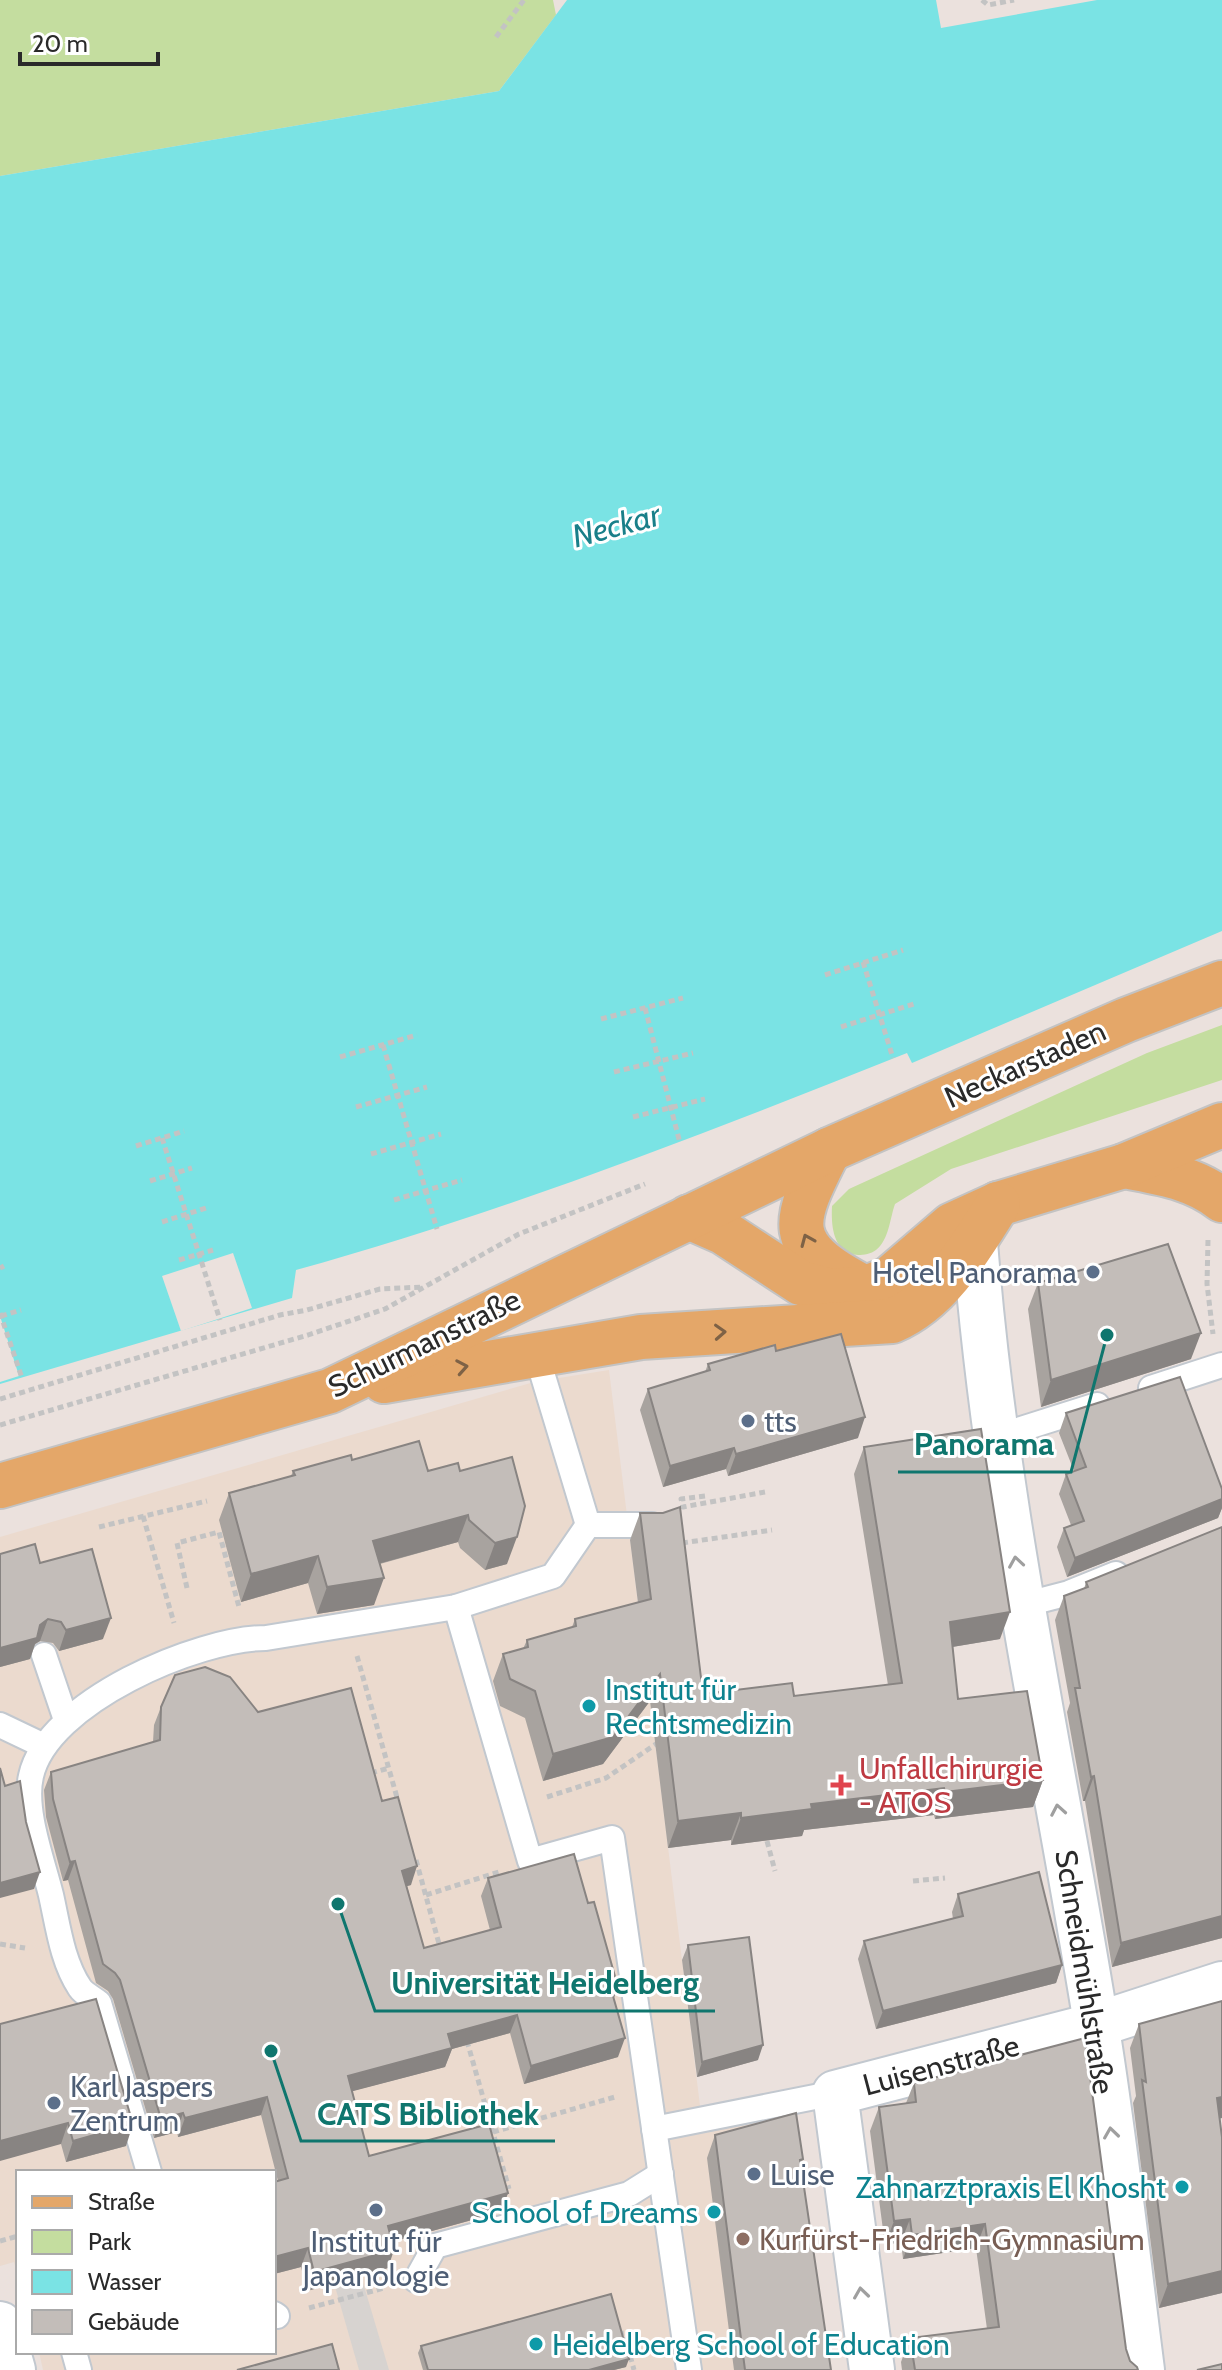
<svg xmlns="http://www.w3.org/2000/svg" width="1222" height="2370" viewBox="0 0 1222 2370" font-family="Cabin,sans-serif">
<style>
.education{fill:#ebdace}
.green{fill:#c4dd9f}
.plaza{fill:#d7d3d0}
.water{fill:#7ae3e4}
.pier{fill:#ebe1dd}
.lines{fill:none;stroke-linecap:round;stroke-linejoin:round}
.lane-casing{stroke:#c2c8cf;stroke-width:28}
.street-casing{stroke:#c2c8cf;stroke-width:48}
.primary-casing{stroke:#c3c3c3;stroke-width:48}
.path{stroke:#c3c3c3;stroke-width:5;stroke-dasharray:6 4;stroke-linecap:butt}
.lane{stroke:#fff;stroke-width:24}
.street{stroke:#fff;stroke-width:44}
.primary{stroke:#e4a769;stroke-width:44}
.wall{fill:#a8a39f}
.shaded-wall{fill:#888482}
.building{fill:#c3bdb9;stroke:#888482;stroke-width:2}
.oneway{stroke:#7e6246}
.oneway2{stroke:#9f9f9f}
.service-dot{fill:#5c6f8a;stroke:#fff;stroke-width:3}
.culture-dot{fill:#0f9aa8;stroke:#fff;stroke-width:3}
.health-dot{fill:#e0444e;stroke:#fff;stroke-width:3}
.education-dot{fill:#8d6e63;stroke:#fff;stroke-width:3}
.labels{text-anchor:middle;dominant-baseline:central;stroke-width:6;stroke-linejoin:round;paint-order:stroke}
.street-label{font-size:30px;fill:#2a2a2a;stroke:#fff}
.service-label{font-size:30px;fill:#4e5e75;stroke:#fff;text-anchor:start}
.culture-label{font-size:30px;fill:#0d838f;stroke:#fff;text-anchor:start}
.health-label{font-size:30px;fill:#be3a42;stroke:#fff;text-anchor:start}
.education-label{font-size:30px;fill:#785e54;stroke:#fff;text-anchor:start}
.water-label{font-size:32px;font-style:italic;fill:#197f89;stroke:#fff}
.leader{fill:none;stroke:#0f766e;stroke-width:3}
.callout-dot{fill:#0f766e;stroke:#fff;stroke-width:3}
.callout-label{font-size:32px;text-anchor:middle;font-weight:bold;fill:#0f766e;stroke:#fff;stroke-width:6;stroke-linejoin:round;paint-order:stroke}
</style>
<rect width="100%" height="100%" fill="#ebe1dd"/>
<polygon class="education" points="609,1370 703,2130 784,2106 821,2370 43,2370 39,2352 274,2352 274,2172 18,2172 18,2276 14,2262 0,2266 0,1537 534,1382"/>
<g class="green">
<polygon points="0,0 553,0 556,15 499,91 0,176"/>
<path d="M1222 1025V1080L951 1169 895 1204C890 1218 889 1240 876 1250 871 1254 864 1255 858 1255 833 1253 831 1226 832 1206L849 1189 1147 1053Z"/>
</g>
<polygon class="plaza" points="361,2276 389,2370 359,2370 334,2283"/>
<path class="water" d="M567 0H936L941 28 1097 0H1222V931L912 1063 907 1053C706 1133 505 1212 296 1270L292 1298 0 1384V176L499 91Z"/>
<g class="pier">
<polygon points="233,1253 252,1308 181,1331 162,1276"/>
<polygon points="0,1316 19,1376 0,1382"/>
</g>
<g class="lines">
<g class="lane-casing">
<g id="lane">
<polyline points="536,1353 588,1525"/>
<polyline points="1151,1388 1222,1365"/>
<polyline points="996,1437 1097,1405"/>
<polyline points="1023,1605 1069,1593 1116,1574"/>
<polyline points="456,1607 530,1861 612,1838 689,2370"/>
<polyline points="44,1655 66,1720"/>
<polyline points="0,1725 44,1746"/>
<polyline points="654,2129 835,2093"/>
<path d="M149 2172 99 2003C93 1998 84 1994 80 1988 62 1961 58 1926 51 1895 43 1862 23 1810 31 1776 47 1702 198 1638 266 1638L456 1607 553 1576 588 1525H652"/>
<polyline points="416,2280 435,2246 629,2194 661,2174"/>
<polyline points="274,2314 277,2316"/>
<polyline points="74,2352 79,2370"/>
</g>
</g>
<g class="street-casing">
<g id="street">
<path d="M975 1242C995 1505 1054 1763 1096 2023 1115 2138 1127 2254 1142 2370"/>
<polyline points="0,2324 13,2370"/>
<polyline points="872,2370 835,2093 1096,2025 1222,1984"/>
</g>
</g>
<g class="primary-casing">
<g id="primary">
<path d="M829 1150C792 1223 782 1245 863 1287"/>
<path d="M1124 1166C1159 1173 1193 1177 1222 1200"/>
<polyline points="689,1217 723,1232 801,1283 830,1291 866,1288 889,1279 952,1225 998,1204 1124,1166 1222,1125"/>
<path d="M384 1381 641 1337 892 1321C941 1300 971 1247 998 1204"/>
<polyline points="0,1486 330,1391 829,1150 1126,1020 1222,983"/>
</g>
</g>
<g class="path">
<polyline points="982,0 988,5 1014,0"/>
<polyline points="496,37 524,0"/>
<polyline points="863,962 893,1058"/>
<polyline points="825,975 903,950"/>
<polyline points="645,1008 680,1143"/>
<polyline points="601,1019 683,998"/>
<polyline points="841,1027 914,1004"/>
<polyline points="383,1045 437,1229"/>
<polyline points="340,1057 417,1035"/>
<polyline points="614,1072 693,1053"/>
<polyline points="356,1107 427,1087"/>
<polyline points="633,1117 705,1099"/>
<polyline points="162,1138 220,1320"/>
<polyline points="136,1146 184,1131"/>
<polyline points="371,1154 441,1134"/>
<polyline points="150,1181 192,1168"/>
<polyline points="394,1200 462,1180"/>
<polyline points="162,1222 206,1208"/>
<polyline points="1208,1240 1207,1284 1213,1334"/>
<polyline points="179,1260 213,1250"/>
<polyline points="0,1268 4,1266"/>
<polyline points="0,1313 22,1378"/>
<polyline points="1,1316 21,1310"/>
<polyline points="0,1399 280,1315 307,1310 380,1289 423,1287"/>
<polyline points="0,1425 308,1335 385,1309 519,1234 645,1184"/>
<polyline points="705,1496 681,1499 683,1507 765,1492"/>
<polyline points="143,1516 174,1623"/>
<polyline points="99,1527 207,1501"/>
<polyline points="682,1543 772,1530"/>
<polyline points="187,1588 177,1543 219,1532 239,1607"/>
<polyline points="357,1656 398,1801"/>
<polyline points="371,1773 389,1768"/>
<polyline points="547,1797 606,1778 659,1742"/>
<polyline points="767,1841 775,1871"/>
<polyline points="416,1860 441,1951"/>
<polyline points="913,1881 945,1878"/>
<polyline points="426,1895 499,1872"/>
<polyline points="0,1944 25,1948"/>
<polyline points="467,2041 509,2189"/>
<polyline points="493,2132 615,2097"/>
<polyline points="0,2241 18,2236"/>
<polyline points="309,2308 384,2288"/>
<polyline points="618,2334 624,2333 634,2370"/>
</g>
<use href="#lane" class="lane"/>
<use href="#street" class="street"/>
<use href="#primary" class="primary"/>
</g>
<g class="wall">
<polygon points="1038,1283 1191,1359 1041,1407 1028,1309"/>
<polygon points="776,1351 858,1438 728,1476 726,1469 663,1487 640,1410 648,1389 705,1372 708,1364"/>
<polygon points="1066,1413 1222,1489 1222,1508 1218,1518 1067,1577 1057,1547 1064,1528 1071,1525 1059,1494 1066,1474 1074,1471 1059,1433"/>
<polygon points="864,1447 1000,1639 952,1647 958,1699 1043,1780 1033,1807 935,1819 934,1815 804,1830 802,1836 754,1842 731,1845 731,1840 668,1848 650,1701 603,1764 543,1781 525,1718 500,1706 493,1681 503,1654 523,1649 527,1640 572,1627 575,1619 638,1603 630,1540 640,1513 703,1694 794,1696 888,1685 854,1474"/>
<polygon points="352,1460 428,1471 460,1471 507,1564 485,1570 460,1548 458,1542 380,1564 374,1605 317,1614 308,1583 241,1602 219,1520 229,1493 291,1476 293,1471"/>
<polygon points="1222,1527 1222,1938 1112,1967 1085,1801 1083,1801 1067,1712 1070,1703 1055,1620 1064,1596 1084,1589 1086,1582"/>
<polygon points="0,1554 40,1563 103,1639 59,1651 53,1643 40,1641 35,1644 30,1659 0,1667"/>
<polygon points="161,1707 258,1712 382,1801 411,1885 407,1886 424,1948 490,1930 481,1896 488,1878 614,1998 618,2057 524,2084 510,2033 452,2049 445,2067 352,2091 369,2156 508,2193 501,2212 392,2242 388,2268 307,2291 301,2267 274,2274 274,2182 278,2181 261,2115 178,2137 177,2132 154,2138 113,1999 108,1991 96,1983 68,1880 63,1881 46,1817 44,1790 51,1772 153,1742 154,1725"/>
<polygon points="958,1894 1062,1965 1056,1983 876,2029 858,1959 864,1941 953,1919 952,1912"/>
<polygon points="688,1945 758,2060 697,2077 682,1960"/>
<polygon points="0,2024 126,2146 66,2162 61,2144"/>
<polygon points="1139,2024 1220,2119 1222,2137 1222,2293 1159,2308 1133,2103 1136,2096 1130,2048"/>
<polygon points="914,2083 1126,2349 1130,2361 1138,2370 902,2370 901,2362 910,2338 987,2329 976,2248 903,2259 901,2242 885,2245 870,2131 879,2107 906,2103"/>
<polygon points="715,2135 803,2159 801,2164 831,2370 734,2370 707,2158"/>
<polygon points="421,2346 626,2367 614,2370 423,2370 418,2353"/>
</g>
<g class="shaded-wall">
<polygon points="1201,1333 1191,1359 1041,1407 1051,1380"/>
<polygon points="865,1417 858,1438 728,1476 736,1454"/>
<polygon points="734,1448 726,1469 663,1487 670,1466"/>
<polygon points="1222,1499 1222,1508 1218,1518 1067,1577 1075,1558"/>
<polygon points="468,1515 458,1542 363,1568 373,1541"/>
<polygon points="517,1537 507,1564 485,1570 495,1543"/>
<polygon points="318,1556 308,1583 241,1602 251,1574"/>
<polygon points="384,1578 374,1605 317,1614 327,1587"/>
<polygon points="1010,1612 1000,1639 940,1649 950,1622"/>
<polygon points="111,1618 103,1639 59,1651 66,1630"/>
<polygon points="48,1619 40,1641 35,1644 30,1659 0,1667 0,1648"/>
<polygon points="660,1674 650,1701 603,1764 543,1781 553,1754"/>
<polygon points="1094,1776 1085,1801 1083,1801 1091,1777"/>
<polygon points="1043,1780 1033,1807 935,1819 945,1792"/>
<polygon points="944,1788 934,1815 804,1830 802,1836 731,1845 741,1818 811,1804"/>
<polygon points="741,1813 731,1840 668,1848 678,1821"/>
<polygon points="75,1861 68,1880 63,1881 70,1862"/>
<polygon points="417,1866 411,1885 396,1889 402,1871"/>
<polygon points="40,1872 34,1889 0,1898 0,1883"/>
<polygon points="1222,1916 1222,1938 1112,1967 1121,1943"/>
<polygon points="1062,1965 1056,1983 876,2029 883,2011"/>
<polygon points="618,1987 611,2006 611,1989"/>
<polygon points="517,2015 510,2033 452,2049 445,2067 342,2094 348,2076 448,2034"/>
<polygon points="625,2038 618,2057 524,2084 531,2066"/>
<polygon points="763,2045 758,2060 697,2077 702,2062"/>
<polygon points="267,2097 261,2115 178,2137 185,2118"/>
<polygon points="1222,2097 1222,2118 1208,2122 1217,2098"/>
<polygon points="183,2113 177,2132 154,2138 161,2119"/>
<polygon points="68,2123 61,2144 0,2161 0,2141"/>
<polygon points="133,2124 126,2146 66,2162 73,2141"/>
<polygon points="508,2193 501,2212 381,2245 388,2226"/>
<polygon points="910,2219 901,2242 885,2245 894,2221"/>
<polygon points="985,2224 976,2248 903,2259 912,2235"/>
<polygon points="308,2248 301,2267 274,2274 274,2257"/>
<polygon points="394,2250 388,2268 307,2291 314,2272"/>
<polygon points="1222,2271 1222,2293 1159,2308 1168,2284"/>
<polygon points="629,2359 626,2367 614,2370 589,2370"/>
</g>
<g class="building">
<polygon points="1168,1244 1201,1333 1051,1380 1038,1283"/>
<polygon points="841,1334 865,1417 736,1454 734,1448 670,1466 648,1389 710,1370 708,1364 775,1345 776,1351"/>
<polygon points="1180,1377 1222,1489 1222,1499 1075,1558 1064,1528 1084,1521 1066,1474 1086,1467 1066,1413"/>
<polygon points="981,1429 1010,1612 950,1622 958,1699 1027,1691 1043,1780 945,1792 944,1788 811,1804 812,1809 764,1815 741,1818 741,1813 678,1821 660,1674 613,1737 553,1754 535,1691 510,1679 503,1654 528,1647 527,1640 576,1626 575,1619 651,1599 640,1513 663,1513 680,1507 703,1694 792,1683 794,1696 902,1683 864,1447"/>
<polygon points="419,1441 428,1471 458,1463 460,1471 512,1457 525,1506 517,1537 495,1543 469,1520 468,1515 373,1541 384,1578 327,1587 318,1556 251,1574 229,1493 295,1475 293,1471 351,1455 352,1460"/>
<polygon points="1222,1527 1222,1916 1121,1943 1094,1776 1091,1777 1075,1688 1080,1688 1064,1596 1088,1587 1086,1582"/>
<polygon points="35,1544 40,1563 92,1549 111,1618 66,1630 61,1622 48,1619 40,1625 37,1638 0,1648 0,1554"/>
<polygon points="205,1667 230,1677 258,1712 351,1688 382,1801 398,1797 417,1866 402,1871 424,1948 501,1927 488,1878 574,1854 588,1903 594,1902 618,1987 611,1989 625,2038 531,2066 517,2015 448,2034 452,2048 348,2076 369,2156 489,2124 508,2193 388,2226 394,2250 314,2272 308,2248 274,2257 274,2182 288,2178 267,2097 185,2118 183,2113 161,2119 120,1980 115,1973 103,1964 75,1861 70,1862 53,1799 51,1772 160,1740 161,1707 175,1675"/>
<polygon points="0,1768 5,1786 20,1781 26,1822 40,1872 0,1883"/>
<polygon points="1039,1872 1062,1965 883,2011 864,1941 963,1916 958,1894"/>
<polygon points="749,1937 763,2045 702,2062 688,1945"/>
<polygon points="96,1999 133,2124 73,2141 68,2123 0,2141 0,2024"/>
<polygon points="1222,2001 1222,2097 1217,2098 1222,2137 1222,2271 1168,2284 1142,2080 1146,2082 1139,2024"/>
<polygon points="1085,2038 1126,2349 1130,2361 1137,2367 1138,2370 915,2370 910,2338 999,2327 985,2224 912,2235 910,2219 894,2221 879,2107 916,2102 914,2083"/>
<polygon points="796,2113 803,2159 800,2160 831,2370 745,2370 715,2135"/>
<polygon points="611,2294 629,2359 589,2370 428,2370 421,2346"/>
<polygon points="332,2344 339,2370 237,2370"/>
<polygon points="1222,2364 1222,2370 1197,2370"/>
</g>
<defs><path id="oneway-chevron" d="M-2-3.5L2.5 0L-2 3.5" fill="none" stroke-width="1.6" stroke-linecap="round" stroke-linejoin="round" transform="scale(2)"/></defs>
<g class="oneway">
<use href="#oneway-chevron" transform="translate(807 1240) rotate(-113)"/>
<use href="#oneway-chevron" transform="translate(720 1332) rotate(-3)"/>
<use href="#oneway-chevron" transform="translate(462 1367) rotate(-10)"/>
</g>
<g class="oneway2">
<use href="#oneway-chevron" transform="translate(1016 1562) rotate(-99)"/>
<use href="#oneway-chevron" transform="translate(1058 1810) rotate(-100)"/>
<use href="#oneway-chevron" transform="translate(1111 2133) rotate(-98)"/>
<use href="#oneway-chevron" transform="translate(861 2293) rotate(-98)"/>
</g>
<g class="service-dot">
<circle cx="1093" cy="1272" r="8"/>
<circle cx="748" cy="1421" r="8"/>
<circle cx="54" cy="2103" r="8"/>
<circle cx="754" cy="2174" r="8"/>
<circle cx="376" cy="2210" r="8"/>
</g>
<g class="culture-dot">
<circle cx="589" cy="1706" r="8"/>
<circle cx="1182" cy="2187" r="8"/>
<circle cx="714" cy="2212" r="8"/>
<circle cx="536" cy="2344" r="8"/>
</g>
<path class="health-dot" d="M837 1773h8v8h8v8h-8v8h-8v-8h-8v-8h8z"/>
<circle class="education-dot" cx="743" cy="2239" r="8"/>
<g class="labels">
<g class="street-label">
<text transform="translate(1025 1064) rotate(-24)">Neckarstaden</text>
<text transform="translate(424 1343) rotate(-26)">Schurmanstraße</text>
<text transform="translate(1085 1972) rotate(81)">Schneidmühlstraße</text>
<text transform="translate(941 2065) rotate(-15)">Luisenstraße</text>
</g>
<g class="service-label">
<text x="1077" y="1272" text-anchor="end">Hotel Panorama</text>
<text x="764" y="1421">tts</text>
<text x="70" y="2086">Karl Jaspers<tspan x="70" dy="34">Zentrum</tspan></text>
<text x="770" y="2174">Luise</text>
<text x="376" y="2241" text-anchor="middle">Institut für<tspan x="376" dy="34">Japanologie</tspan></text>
</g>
<g class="culture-label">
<text x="605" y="1689">Institut für<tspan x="605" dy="34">Rechtsmedizin</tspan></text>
<text x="1166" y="2187" text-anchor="end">Zahnarztpraxis El Khosht</text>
<text x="698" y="2212" text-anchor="end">School of Dreams</text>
<text x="552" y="2344">Heidelberg School of Education</text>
</g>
<g class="health-label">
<text x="859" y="1768">Unfallchirurgie<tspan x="859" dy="34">- ATOS</tspan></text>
</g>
<g class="education-label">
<text x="759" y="2239">Kurfürst-Friedrich-Gymnasium</text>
</g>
<g class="water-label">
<text transform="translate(616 525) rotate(-15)">Neckar</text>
</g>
</g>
<path class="leader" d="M1107 1335L1071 1472H898M338 1904L375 2011H715M271 2051L301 2141H555"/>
<g class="callout-dot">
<circle cx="1107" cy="1335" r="8"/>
<circle cx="338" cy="1904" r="8"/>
<circle cx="271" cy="2051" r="8"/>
</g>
<g class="callout-label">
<text x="984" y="1455">Panorama</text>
<text x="545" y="1994">Universität Heidelberg</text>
<text x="428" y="2125">CATS Bibliothek</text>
</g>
<rect x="16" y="2170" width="260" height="184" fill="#ffffff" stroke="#aaaaaa" stroke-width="2"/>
<rect x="32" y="2196" width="40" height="12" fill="#e4a769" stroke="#aaaaaa" stroke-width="2"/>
<text x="88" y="2210" font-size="24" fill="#2a2a2a">Straße</text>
<rect x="32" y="2230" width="40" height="24" fill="#c4dd9f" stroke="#aaaaaa" stroke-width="2"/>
<text x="88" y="2250" font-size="24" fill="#2a2a2a">Park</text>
<rect x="32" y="2270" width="40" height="24" fill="#7ae3e4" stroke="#aaaaaa" stroke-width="2"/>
<text x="88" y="2290" font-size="24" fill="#2a2a2a">Wasser</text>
<rect x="32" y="2310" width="40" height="24" fill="#c3bdb9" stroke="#aaaaaa" stroke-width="2"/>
<text x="88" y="2330" font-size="24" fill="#2a2a2a">Gebäude</text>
<path d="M20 52v12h138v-12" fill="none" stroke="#2a2a2a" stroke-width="4"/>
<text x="32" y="52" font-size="24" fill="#2a2a2a" stroke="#ffffff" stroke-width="6" paint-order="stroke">20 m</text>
</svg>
